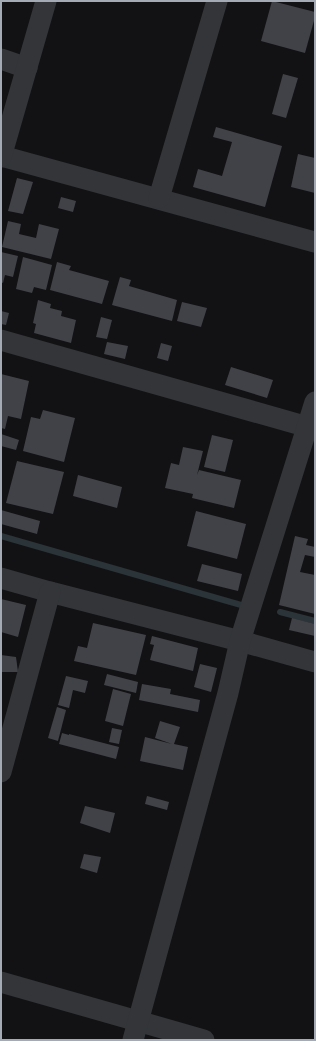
<svg xmlns="http://www.w3.org/2000/svg" width="316" height="1041" viewBox="0 0 316 1041" font-family="'Titillium Web',sans-serif">
<style>
.lines{fill:none;stroke-linecap:round;stroke-linejoin:round}
.stream{stroke:#2b3439;stroke-width:6}
.building{fill:#414247}
.minor{stroke:#333539;stroke-width:21}
</style>
<rect width="100%" height="100%" fill="#121214"/>
<g class="lines">
<g class="stream">
<polyline points="1,536 248,607"/>
<polyline points="280,612 315,621"/>
</g>
</g>
<g class="building">
<polygon points="272,1 315,12 315,17 305,53 261,41"/>
<polygon points="283,74 298,78 286,118 272,114"/>
<polygon points="216,127 282,146 265,207 193,187 198,169 222,176 232,142 213,137"/>
<polygon points="298,154 315,158 315,193 291,187"/>
<polygon points="17,178 33,182 23,214 8,211"/>
<polygon points="61,197 76,201 73,212 58,208"/>
<polygon points="8,221 21,224 19,234 36,238 39,224 59,229 51,259 2,247"/>
<polygon points="1,252 18,256 13,277 5,275 3,283 1,282"/>
<polygon points="23,257 52,265 46,290 34,287 32,293 16,289"/>
<polygon points="57,262 71,266 69,270 109,281 102,304 50,290"/>
<polygon points="120,277 131,280 129,286 177,300 172,321 112,305"/>
<polygon points="38,300 51,304 50,308 62,311 61,316 76,320 71,343 34,333 36,324 33,323"/>
<polygon points="182,302 207,308 201,327 177,321"/>
<polygon points="1,311 9,313 6,325 1,324"/>
<polygon points="101,317 112,320 107,339 96,337"/>
<polygon points="107,342 128,346 125,359 104,354"/>
<polygon points="161,343 172,346 168,361 157,358"/>
<polygon points="231,367 273,380 267,398 225,385"/>
<polygon points="1,374 29,381 21,419 8,416 5,429 1,428"/>
<polygon points="43,410 75,418 64,462 23,451 31,417 40,419"/>
<polygon points="1,434 19,440 16,450 1,446"/>
<polygon points="212,435 233,440 225,472 204,467"/>
<polygon points="183,447 203,451 197,475 199,470 241,480 234,508 192,498 193,494 165,488 171,463 179,465"/>
<polygon points="17,461 64,472 53,514 6,503"/>
<polygon points="78,475 122,487 117,508 73,496"/>
<polygon points="1,510 40,521 37,534 1,524"/>
<polygon points="196,511 246,524 237,559 187,546"/>
<polygon points="295,536 308,539 306,545 315,547 315,557 305,555 300,572 315,575 315,614 279,605"/>
<polygon points="202,564 242,574 238,591 197,581"/>
<polygon points="1,599 26,605 18,637 1,632"/>
<polygon points="292,618 315,624 315,636 289,630"/>
<polygon points="93,623 146,635 136,675 74,661 78,646 87,648"/>
<polygon points="152,636 198,648 193,671 150,660 154,645 150,644"/>
<polygon points="1,655 16,657 18,672 1,672"/>
<polygon points="200,664 217,668 211,692 194,687"/>
<polygon points="107,674 138,682 136,693 104,685"/>
<polygon points="66,676 88,681 85,693 73,690 69,708 58,705"/>
<polygon points="142,684 171,689 170,694 200,700 198,712 139,700"/>
<polygon points="113,689 131,694 123,726 105,721"/>
<polygon points="57,707 66,710 58,741 48,738"/>
<polygon points="160,721 180,727 174,744 188,747 183,770 140,761 145,737 172,744 155,738"/>
<polygon points="112,728 122,730 119,744 109,742"/>
<polygon points="62,733 69,735 69,734 119,747 116,759 59,744"/>
<polygon points="147,796 169,802 167,810 145,804"/>
<polygon points="85,806 115,813 110,833 80,823"/>
<polygon points="84,854 101,857 97,873 80,868"/>
</g>
<g class="lines">
<g class="minor">
<polyline points="1,59 27,68"/>
<polyline points="1,156 315,242"/>
<polyline points="1,157 46,1"/>
<polyline points="159,198 217,1"/>
<polyline points="1,340 308,427 315,421"/>
<polyline points="1,578 50,592 240,641 315,662"/>
<polyline points="1,772 50,592"/>
<polyline points="1,982 204,1040"/>
<polyline points="133,1040 228,693 240,641 315,402"/>
</g>
</g>
<rect width="316" height="1041" fill="none" stroke="#a4abb4" stroke-width="4"/>
</svg>
